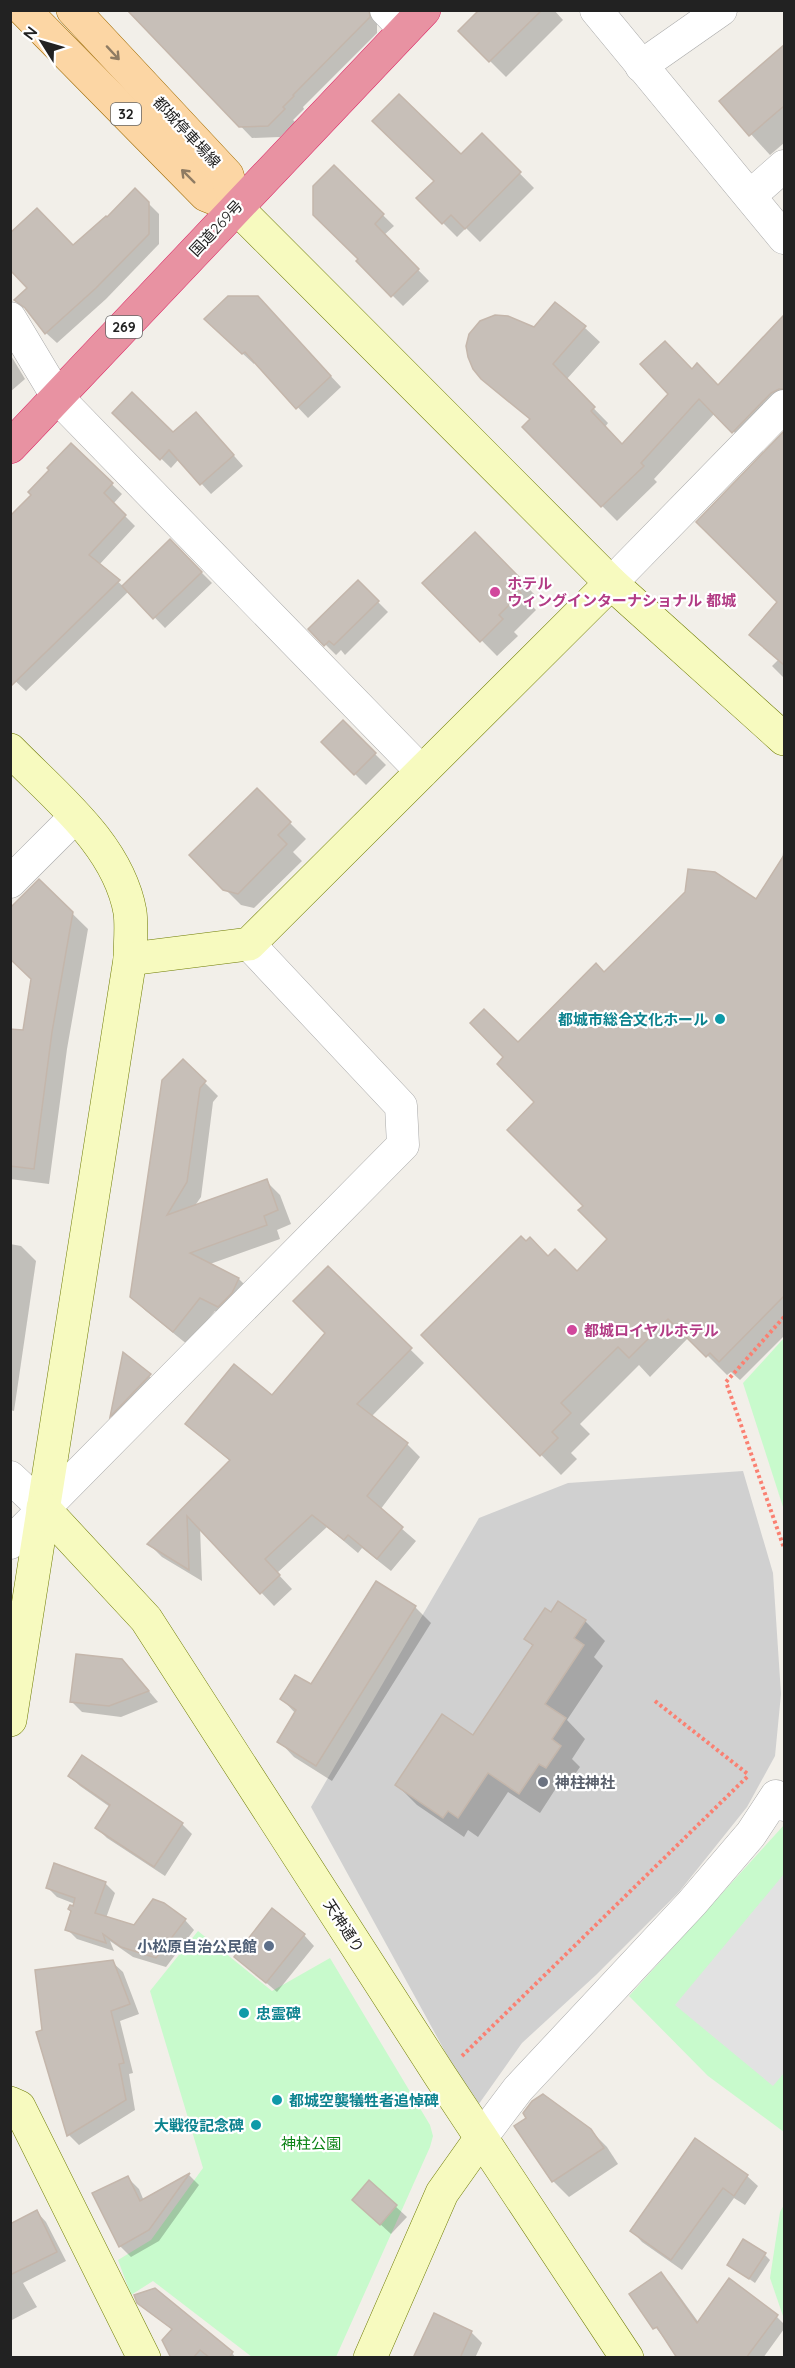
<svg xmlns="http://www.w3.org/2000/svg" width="795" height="2368" viewBox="0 0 795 2368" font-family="Quicksand,'Noto Sans JP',sans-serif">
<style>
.religious{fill:#d0d0d0}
.park{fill:#c8facc}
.parking{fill:#e2e2e2}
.shadow{fill:#0003}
.building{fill:#c7bfb8;stroke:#c4b6ab;stroke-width:1.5}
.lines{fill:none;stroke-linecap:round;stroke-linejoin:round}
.street-casing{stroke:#a9a9a9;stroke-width:33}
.secondary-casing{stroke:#707d05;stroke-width:34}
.primary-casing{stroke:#a06b00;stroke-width:34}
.highway-casing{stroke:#dc2a67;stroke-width:34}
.path{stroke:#fa8072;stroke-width:4;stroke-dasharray:3 3;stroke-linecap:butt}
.street{stroke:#fff;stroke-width:32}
.secondary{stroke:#f7fabf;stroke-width:33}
.primary{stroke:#fcd6a4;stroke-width:33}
.highway{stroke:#e892a2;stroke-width:33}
.oneway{stroke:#8f7c63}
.hotel-dot{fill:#d1479c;stroke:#fff;stroke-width:2}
.culture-dot{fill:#0f9aa8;stroke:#fff;stroke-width:2}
.worship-dot{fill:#6b7280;stroke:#fff;stroke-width:2}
.service-dot{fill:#5c6f8a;stroke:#fff;stroke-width:2}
.labels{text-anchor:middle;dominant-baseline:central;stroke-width:4.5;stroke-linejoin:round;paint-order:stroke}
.shield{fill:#fff;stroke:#646464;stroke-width:1.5}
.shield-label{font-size:14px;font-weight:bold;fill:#222}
.street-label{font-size:15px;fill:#222;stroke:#fff}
.hotel-label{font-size:15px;font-weight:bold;fill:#b23c85;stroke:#fff;text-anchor:start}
.culture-label{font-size:15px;font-weight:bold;fill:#0d838f;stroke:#fff;text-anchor:end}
.worship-label{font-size:15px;font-weight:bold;fill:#5b616d;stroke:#fff;text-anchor:start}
.service-label{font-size:15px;font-weight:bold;fill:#4e5e75;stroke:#fff;text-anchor:end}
.park-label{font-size:15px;fill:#0c8416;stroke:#fff}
</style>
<rect width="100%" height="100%" fill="#f2efe9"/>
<polygon class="religious" points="743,1471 773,1573 781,1694 775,1756 747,1807 679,1892 596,1975 522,2043 476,2108 311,1807 479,1518 568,1483"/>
<g class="park">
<polygon points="784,1338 784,1510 743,1383"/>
<polygon points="784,1825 784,2132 708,2076 629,1996"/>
<polygon points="198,1931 272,1991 330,1958 430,2125 433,2136 430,2147 336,2357 252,2357 153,2281 131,2295 118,2260 151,2240 203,2168 150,1991"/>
<polygon points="784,2205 784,2319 770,2278 780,2212"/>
</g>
<polygon class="parking" points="784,1874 784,2073 773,2086 675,2005"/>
<g class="shadow">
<polygon points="129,10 366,10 377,21 377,33 303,107 304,109 293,120 295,122 280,137 252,138"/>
<polygon points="481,10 554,10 563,20 506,77 460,31"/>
<polygon points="784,47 784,143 770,155 721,101"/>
<polygon points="482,135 534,188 480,242 466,228 457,237 418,198"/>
<polygon points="334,167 394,226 384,235 429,281 403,306 358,261 360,260"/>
<polygon points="135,190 159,214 159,244 106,299 57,343 46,333 107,219"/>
<polygon points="555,304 585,328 600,342 566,380 608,423 605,427 623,446 692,370 718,387 776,326 784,334 784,409 748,446 715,413 654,479 657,482 617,521 524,427 531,420 482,378 534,329"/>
<polygon points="268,309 341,387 308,418 255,362 254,364 217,330"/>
<polygon points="10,354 25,379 10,392"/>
<polygon points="114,413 173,434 206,424 243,466 211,494 179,459 171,468"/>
<polygon points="784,433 784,678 772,666 778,660 751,635 779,602 698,522"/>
<polygon points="71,445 122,494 113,504 135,526 99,565 124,587 170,541 212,583 165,628 129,591 26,691 10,676 33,495"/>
<polygon points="475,534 535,595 528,602 536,610 514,632 518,636 497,656 425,583"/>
<polygon points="358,582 388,612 345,655 341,650 336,655 310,629"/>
<polygon points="343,722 386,765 366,785 323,742"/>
<polygon points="257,790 306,839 293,852 302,861 254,908 241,905 191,855"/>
<polygon points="784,842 784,1336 740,1380 731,1372 727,1375 689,1337 650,1377 639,1365 580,1424 590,1434 571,1453 577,1459 561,1475 423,1335 526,1243 577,1273 609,1239 585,1206 536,1102 518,1044 605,974 757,901 782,862"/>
<polygon points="39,881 88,929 67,1049 49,1184 10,1179 10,1030 24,1032 33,979"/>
<polygon points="183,1061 218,1096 213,1102 201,1197 194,1207 266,1181 280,1195 291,1224 277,1230 280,1239 210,1264 239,1279 253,1293 233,1320 215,1311 188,1345 146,1311 131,1297"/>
<polygon points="10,1244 21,1246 36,1261 14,1411 10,1410"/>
<polygon points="328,1268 424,1363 371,1417 407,1444 420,1457 380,1510 416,1541 391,1571 362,1548 358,1553 327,1527 277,1573 292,1589 274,1606 200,1527 202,1581 162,1557 149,1544 230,1461 187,1424 272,1397 327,1333"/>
<polygon points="124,1355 161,1386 121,1426 111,1416"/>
<polygon points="415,1607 431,1623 332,1781 294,1757 279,1741 296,1714 282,1699 311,1686"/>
<polygon points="551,1614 585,1621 605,1641 594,1657 603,1666 567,1720 585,1739 572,1759 580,1767 566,1787 560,1782 540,1813 508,1792 478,1837 468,1830 464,1837 417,1805 397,1785 474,1737 534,1647 526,1639"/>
<polygon points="132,1671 158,1702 121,1717 82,1712 72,1702"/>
<polygon points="69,1776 182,1824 192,1834 165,1876 107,1838 97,1828 110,1807 80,1786"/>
<polygon points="105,1883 115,1893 106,1918 134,1927 185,1920 194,1930 166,1967 133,1957 110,1941 114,1951 77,1939 67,1929 75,1904 57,1897 48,1888"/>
<polygon points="304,1935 314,1946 277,1992 236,1957"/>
<polygon points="112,1962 123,1972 139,2014 120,2021 133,2073 129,2074 135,2110 79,2145 69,2135 38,2033 44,2031"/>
<polygon points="516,2126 590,2130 607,2147 618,2164 569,2197 553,2181"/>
<polygon points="189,2175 199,2185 159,2241 131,2257 120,2246 128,2178 139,2189 144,2201"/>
<polygon points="747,2176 758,2186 745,2205 734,2198 682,2270 642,2242 632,2231"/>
<polygon points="370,2183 407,2217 391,2234 365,2210"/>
<polygon points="37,2212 46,2222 66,2261 23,2283 37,2307 10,2321 10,2226"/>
<polygon points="765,2255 770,2260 755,2283 729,2265"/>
<polygon points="661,2274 670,2283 699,2323 729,2281 777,2317 784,2324 784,2329 763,2358 679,2358 631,2295"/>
<polygon points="154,2290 232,2353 236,2358 173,2358 173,2330 139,2302"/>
<polygon points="435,2315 471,2332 482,2343 475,2358 415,2358"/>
</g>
<g class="building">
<polygon points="127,10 369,10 370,17 293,95 294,96 283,107 285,109 268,126 239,127"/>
<polygon points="479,10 542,10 489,62 458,31"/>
<polygon points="784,45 784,106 749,136 719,101"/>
<polygon points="399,94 461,154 482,133 521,172 465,229 451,215 442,224 416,198 434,181 372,121"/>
<polygon points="334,165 384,214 375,224 419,269 391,297 356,261 358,259 313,215 313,186"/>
<polygon points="135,188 149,202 149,234 96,288 45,334 25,308 14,300 27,288 10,270 10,233 37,208 73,245 106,216 107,217"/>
<polygon points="228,296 258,296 331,376 296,409 245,352 242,354 204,319"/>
<polygon points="555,302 586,326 553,364 595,407 591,411 622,444 668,394 640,364 665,341 692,369 697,363 718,385 784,315 784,389 779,389 771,393 732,433 699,399 641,463 644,466 601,507 522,427 530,419 481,379 473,369 468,357 466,346 469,334 480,321 495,315 508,316 534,327"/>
<polygon points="132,392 173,432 196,412 234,455 200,485 169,450 160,460 112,413"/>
<polygon points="784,431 784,665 749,635 777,602 696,522"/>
<polygon points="71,443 113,483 104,493 126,515 89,555 120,580 10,687 10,516 31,495 28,492 49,470 47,468"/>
<polygon points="475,532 521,579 514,586 521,593 499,615 503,619 480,642 422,583"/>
<polygon points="170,539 202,572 153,619 122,586"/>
<polygon points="358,580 379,601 334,645 329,641 324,646 308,629"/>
<polygon points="343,720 376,753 354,775 321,742"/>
<polygon points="257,788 291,822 278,835 287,844 238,894 223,890 189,855"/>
<polygon points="784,855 784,1296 719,1362 710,1353 706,1357 668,1319 629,1358 618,1347 561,1403 571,1413 552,1432 558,1438 540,1456 421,1335 521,1236 526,1241 530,1237 548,1256 555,1249 577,1271 607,1239 578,1210 583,1206 507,1130 534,1102 497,1064 503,1057 470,1023 484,1009 518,1042 596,963 604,972 685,892 688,869 715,872 756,899"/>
<polygon points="39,879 73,912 52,1032 34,1169 10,1166 10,1029 23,1030 31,979 10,959 10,908"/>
<polygon points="183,1059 206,1081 200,1088 187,1182 167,1215 267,1179 278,1210 264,1216 267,1225 190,1253 239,1278 232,1293 218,1307 200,1298 173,1332 130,1297 162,1080"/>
<polygon points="328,1266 412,1348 357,1404 408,1443 367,1496 403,1527 377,1559 348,1535 344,1540 312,1515 265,1559 280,1575 260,1594 187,1516 189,1570 147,1544 230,1460 185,1424 234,1364 272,1395 325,1333 293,1301"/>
<polygon points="123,1352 151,1374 110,1417"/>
<polygon points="376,1581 416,1606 316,1766 277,1742 296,1710 280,1699 295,1675 311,1684"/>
<polygon points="558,1601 586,1620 574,1638 584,1645 545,1704 566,1718 552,1739 561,1746 546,1768 539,1764 519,1794 488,1773 458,1818 448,1811 443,1818 395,1785 442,1714 473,1735 533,1645 524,1639 545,1608 551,1612"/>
<polygon points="76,1654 122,1659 149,1691 109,1706 70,1702"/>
<polygon points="82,1755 183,1823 154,1867 95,1828 110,1805 68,1776"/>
<polygon points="54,1863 106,1882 95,1913 134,1925 153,1899 164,1903 186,1919 156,1958 121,1947 103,1934 106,1943 65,1930 71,1911 68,1909 70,1905 73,1906 75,1898 46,1888"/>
<polygon points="272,1908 305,1934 266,1983 234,1957"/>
<polygon points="113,1960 130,2004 111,2011 124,2063 119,2064 126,2100 67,2136 36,2032 42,2030 35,1970"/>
<polygon points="543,2094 591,2129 604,2148 552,2182 514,2126 526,2118 523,2113 532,2101"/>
<polygon points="695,2138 748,2175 734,2196 723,2188 671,2260 630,2231"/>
<polygon points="190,2173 149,2230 119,2247 92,2193 128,2176 140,2201"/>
<polygon points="369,2180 397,2205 380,2225 352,2200"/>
<polygon points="37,2210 57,2252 10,2275 10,2224"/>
<polygon points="743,2239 766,2253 749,2279 727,2265"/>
<polygon points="661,2272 697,2323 729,2278 778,2315 746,2358 677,2358 657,2327 653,2329 629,2294"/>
<polygon points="155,2288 233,2352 229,2358 210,2358 200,2350 193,2358 171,2358 162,2340 172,2329 137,2303 134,2295"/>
<polygon points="434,2313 472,2331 460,2358 413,2358"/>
</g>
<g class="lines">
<g class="street-casing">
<g id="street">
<polyline points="386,10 405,30"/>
<polyline points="596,10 784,238"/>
<polyline points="641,66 721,10"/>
<polyline points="750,196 784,166"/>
<polyline points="10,318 58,398 422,772"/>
<polyline points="611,583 784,406"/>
<polyline points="10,882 75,817"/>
<polyline points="10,1477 43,1508"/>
<polyline points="10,1543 403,1145 401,1106 249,944"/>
<polyline points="481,2138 518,2089 692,1903 751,1834 776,1796 784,1805"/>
</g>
</g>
<g class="secondary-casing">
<g id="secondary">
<polyline points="236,207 611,583 784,739"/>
<path d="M10 750C56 797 118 845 130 912 132 927 130 944 130 959L10 1720"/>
<polyline points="130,959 249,944 611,583"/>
<polyline points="43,1508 146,1619 441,2077 627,2358"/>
<polyline points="10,2103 19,2107 144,2358"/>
<polyline points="370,2358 442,2193 481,2138"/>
</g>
</g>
<g class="primary-casing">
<g id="primary">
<polyline points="24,10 206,195 236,207"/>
<polyline points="73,10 227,175 236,207"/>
</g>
</g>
<g class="highway-casing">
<polyline id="highway" points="10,447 424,10"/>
</g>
<g class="path">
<polyline points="784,1317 726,1382 784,1548"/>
<polyline points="655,1701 749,1775"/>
<polyline points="462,2056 749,1775"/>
</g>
<use href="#street" class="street"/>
<use href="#secondary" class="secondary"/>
<use href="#primary" class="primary"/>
<use href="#highway" class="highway"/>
</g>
<defs><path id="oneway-shaft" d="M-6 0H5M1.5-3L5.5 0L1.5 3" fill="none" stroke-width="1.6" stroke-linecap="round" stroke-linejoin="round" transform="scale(1.5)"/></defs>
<g class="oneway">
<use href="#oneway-shaft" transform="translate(113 53) rotate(47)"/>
<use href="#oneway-shaft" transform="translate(188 176) rotate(-135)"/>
</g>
<g class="hotel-dot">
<circle cx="495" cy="592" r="6"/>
<circle cx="572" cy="1330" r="6"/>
</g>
<g class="culture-dot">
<circle cx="720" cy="1019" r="6"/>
<circle cx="244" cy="2013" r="6"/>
<circle cx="277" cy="2100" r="6"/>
<circle cx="256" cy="2125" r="6"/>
</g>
<circle class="worship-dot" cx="543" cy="1782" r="6"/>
<circle class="service-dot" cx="269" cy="1946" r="6"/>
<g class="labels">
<g class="shield">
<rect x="111" y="103" width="30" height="22" rx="4.5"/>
<rect x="106" y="316" width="36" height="22" rx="4.5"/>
</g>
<g class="shield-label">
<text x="126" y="114">32</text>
<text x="124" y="327">269</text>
</g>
<g class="street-label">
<text transform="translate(187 132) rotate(47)">都城停車場線</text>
<text transform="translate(216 228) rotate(-47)">国道269号</text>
<text transform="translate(344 1926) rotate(57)">天神通り</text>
</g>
<g class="hotel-label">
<text x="507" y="583">ホテル<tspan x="507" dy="17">ウィングインターナショナル 都城</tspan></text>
<text x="584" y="1330">都城ロイヤルホテル</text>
</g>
<g class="culture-label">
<text x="708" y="1019">都城市総合文化ホール</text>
<text x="256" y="2013" text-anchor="start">忠霊碑</text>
<text x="289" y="2100" text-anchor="start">都城空襲犠牲者追悼碑</text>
<text x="244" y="2125">大戦役記念碑</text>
</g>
<g class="worship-label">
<text x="555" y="1782">神柱神社</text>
</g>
<g class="service-label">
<text x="257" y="1946">小松原自治公民館</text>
</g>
<g class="park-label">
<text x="311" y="2143">神柱公園</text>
</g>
</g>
<rect width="795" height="2368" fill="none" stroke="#222222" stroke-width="24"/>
<g transform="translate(42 42) rotate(307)" stroke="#ffffff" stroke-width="4.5" paint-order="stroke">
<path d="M0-4.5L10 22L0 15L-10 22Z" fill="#222222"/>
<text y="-9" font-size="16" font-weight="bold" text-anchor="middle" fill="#222222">N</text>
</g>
</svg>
